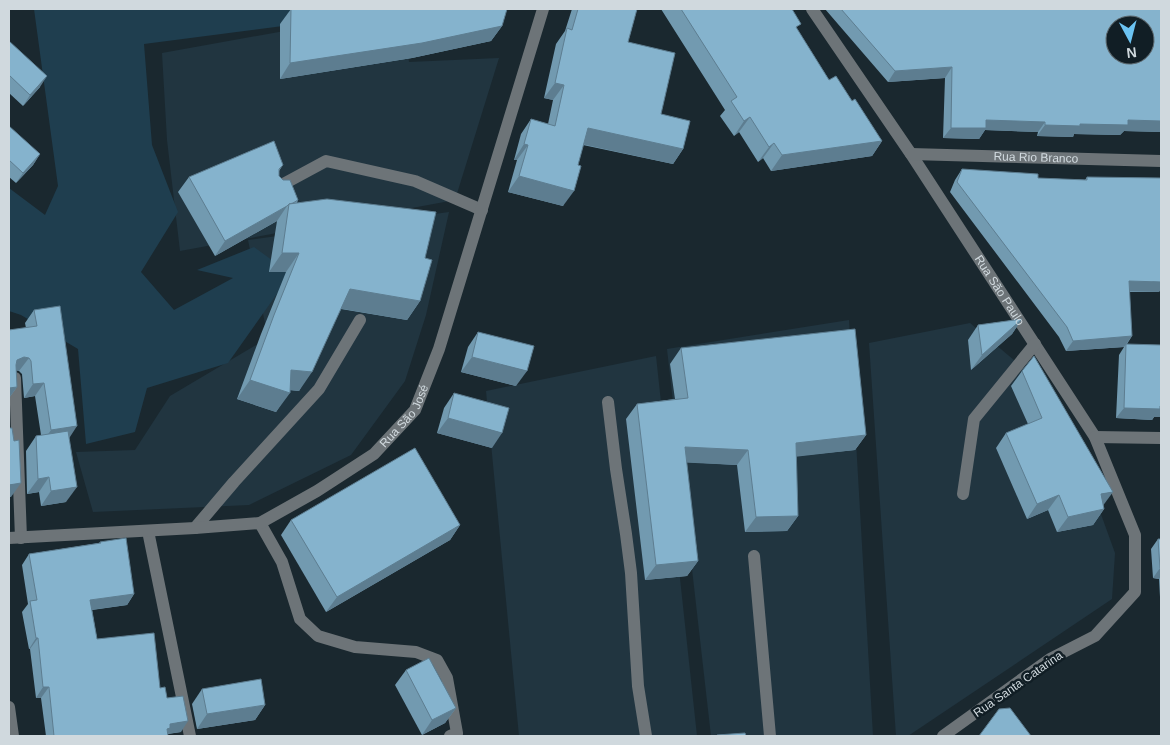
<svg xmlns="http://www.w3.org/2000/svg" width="1170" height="745" viewBox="0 0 1170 745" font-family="Helvetica,sans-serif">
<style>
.built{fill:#213540}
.green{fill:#1f3e4f}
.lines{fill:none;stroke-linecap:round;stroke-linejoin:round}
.minor{stroke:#6d7478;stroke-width:12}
.wall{fill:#729ab0}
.shaded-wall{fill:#5d7d90}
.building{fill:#85b3cd;stroke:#5d7d90;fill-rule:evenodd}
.labels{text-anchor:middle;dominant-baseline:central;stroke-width:5;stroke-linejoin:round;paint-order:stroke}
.street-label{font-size:12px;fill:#d0d9de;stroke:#111e25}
</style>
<rect width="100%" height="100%" fill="#1a282f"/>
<g class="built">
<polygon points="401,10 409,62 499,58 455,200 180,251 167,140 162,53"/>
<polygon points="449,212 426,315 405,381 351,455 249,505 93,512 76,452 135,450 170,396 268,338 248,240"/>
<polygon points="849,320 873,736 711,736 667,349"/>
<polygon points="970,323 1059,398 1115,553 1112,599 908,736 896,736 869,343"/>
<polygon points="656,356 697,736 519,736 486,391"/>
</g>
<polygon class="green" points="34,9 393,9 391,12 144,44 152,145 178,212 141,272 174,310 233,278 197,270 254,247 291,274 228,363 147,388 135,432 86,444 78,349 21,315 9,311 9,188 45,215 58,186"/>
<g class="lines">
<g class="minor">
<path id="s1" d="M812 9 911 154 1095 437 1135 535V592L1095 636 1050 659 943 736"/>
<path id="s2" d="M911 154 1161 161"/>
<polyline points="276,188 326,161 415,181 482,210"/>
<polyline points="15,378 21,538"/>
<polyline points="608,402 616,469 626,534 631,573 638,686 646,736"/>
<polyline points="1095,437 1161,438"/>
<polyline points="963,494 974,419 1035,344"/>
<polyline points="260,523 282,562 300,619 318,636 355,647 416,652 437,660 447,678 457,733 450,736"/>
<polyline points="195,528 234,482 319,389 360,320"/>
<polyline points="148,531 190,736"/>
<path id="s3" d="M9 538 195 528 260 523 317 491 374 454 415 410 439 349 543 9"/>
<polyline points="754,556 770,736"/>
<polyline points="9,707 13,736"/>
</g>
</g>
<g class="wall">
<polygon points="291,9 502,26 491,41 412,58 280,79 280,24"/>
<polygon points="572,9 637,9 628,42 661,114 683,149 673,164 583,145 563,206 508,192 517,160 514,160 521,134 531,119 548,124 553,100 544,98 556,44 565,31"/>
<polygon points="661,9 792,9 797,29 829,80 852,101 882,141 872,156 771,171 763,158 758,162 739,132 734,136 720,116 725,110"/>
<polygon points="825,9 1161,9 1161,132 1124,131 1120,135 1074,134 1073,137 1037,136 1038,132 985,130 979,139 943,138 945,78 888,82"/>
<polygon points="9,41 40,87 23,106 9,93"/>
<polygon points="9,127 40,154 33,165 16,183 9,177"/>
<polygon points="283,165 279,171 279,176 298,200 297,203 425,258 420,301 407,320 341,309 299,391 290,390 276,412 237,399 261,334 286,272 269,272 277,221 215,256 178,192 189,177"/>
<polygon points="962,169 1038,178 1085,180 1087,177 1159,292 1129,292 1132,336 1127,344 1154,417 1152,420 1116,418 1119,355 1124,347 1066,351 1059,337 950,192 955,180"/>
<polygon points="34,310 69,437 66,502 41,506 39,492 27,494 26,451 36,436 41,435 35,396 24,398 22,374 19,371 16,370 17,387 9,398 9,330 26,328 25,323"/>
<polygon points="1022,319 1012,334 971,370 968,340 978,325"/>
<polygon points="478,332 516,386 461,372 468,347"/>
<polygon points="681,348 866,435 855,450 796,456 798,516 787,531 745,532 737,465 686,462 698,561 687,576 645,580 626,419 637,404 675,399 670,364"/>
<polygon points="1022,371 1103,506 1104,509 1093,525 1057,532 1048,510 1027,519 996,448 1006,433 1028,424 1011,386"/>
<polygon points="454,393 492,448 437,433 444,408"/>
<polygon points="291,520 460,525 450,540 326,612 281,535"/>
<polygon points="1158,539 1161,539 1161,615 1159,579 1153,578 1151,549"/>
<polygon points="100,542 134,594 127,605 92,610 97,639 160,688 167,698 181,732 168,734 168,736 46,736 41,698 36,698 30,649 29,649 22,612 28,604 22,565 29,554 99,543"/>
<polygon points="406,670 456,708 445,723 422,735 395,685"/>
<polygon points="202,689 265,705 255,720 197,729 192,704"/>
</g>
<g class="shaded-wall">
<polygon points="502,26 491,41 412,58 280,79 290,63"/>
<polygon points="952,67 945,78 888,82 895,71"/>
<polygon points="47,76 40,87 23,106 30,95"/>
<polygon points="555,83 564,85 553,100 544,98"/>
<polygon points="750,117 739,132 734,136 744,121"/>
<polygon points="986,120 1045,122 1038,132 985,130 979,139 943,138 951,128"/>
<polygon points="1128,120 1161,121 1161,132 1124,131 1120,135 1074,134 1073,137 1037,136 1045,125 1080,124"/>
<polygon points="588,128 683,149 673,164 577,143"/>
<polygon points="882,141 872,156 771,171 782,155"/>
<polygon points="774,143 763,158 758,162 769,147"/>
<polygon points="524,144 528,145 517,160 514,160"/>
<polygon points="40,154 33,165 16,183 23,173"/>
<polygon points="519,176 574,191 563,206 508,192"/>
<polygon points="287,206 277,221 215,256 225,241"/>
<polygon points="282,253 299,253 286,272 269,272"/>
<polygon points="1129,281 1161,282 1161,290 1159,292 1121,291"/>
<polygon points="350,289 420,301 407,320 337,308"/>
<polygon points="1022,319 1012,334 971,370 982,355"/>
<polygon points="1132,336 1124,347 1066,351 1073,341"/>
<polygon points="24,357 29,358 19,371 14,370 17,360"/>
<polygon points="472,357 527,371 516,386 461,372"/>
<polygon points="291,370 312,372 299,391 279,389 290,393 276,412 237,399 250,380"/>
<polygon points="44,383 35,396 24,398 33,384"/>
<polygon points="17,387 9,398 9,388"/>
<polygon points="1161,406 1161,417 1154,417 1152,420 1116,418 1124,408"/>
<polygon points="448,418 502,433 492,448 437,433"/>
<polygon points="77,426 68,440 42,443 51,430"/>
<polygon points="866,435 855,450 785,458 796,443"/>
<polygon points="685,447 748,450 737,465 674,462"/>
<polygon points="49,477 39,492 27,494 38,479"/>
<polygon points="21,483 11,497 9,497 9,485"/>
<polygon points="77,487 66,502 41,506 51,491"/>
<polygon points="1113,492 1102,507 1101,494"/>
<polygon points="1059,495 1048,510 1027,519 1037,504"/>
<polygon points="1104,509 1093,525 1057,532 1068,517"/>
<polygon points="798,516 787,531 745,532 756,517"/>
<polygon points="460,525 450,540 326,612 337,597"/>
<polygon points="698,561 687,576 645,580 656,565"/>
<polygon points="1160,568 1161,568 1161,576 1159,579 1153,578"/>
<polygon points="134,594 127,605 83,611 90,600"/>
<polygon points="36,638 38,638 30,649 29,649"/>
<polygon points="43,687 49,687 41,698 36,698"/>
<polygon points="265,705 255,720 197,729 207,714"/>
<polygon points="456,708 445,723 422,735 432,720"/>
<polygon points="188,721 181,732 166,734 162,736 170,724"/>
</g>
<g class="building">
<polygon points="291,9 507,9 502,26 422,43 290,63"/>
<polygon points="578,9 637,9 628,42 675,53 661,114 690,121 683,149 588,128 578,165 581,166 574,191 519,176 528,145 524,144 531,119 555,126 564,85 555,83 567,28 572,30"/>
<polygon points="681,9 792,9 801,24 796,27 829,80 836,76 852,101 855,99 882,141 782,155 774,143 769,147 750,117 744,121 731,101 737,97"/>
<path d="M841 9H1161V121L1128 120V125L1080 124V126L1045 125V122L986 120V128H951L952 67 895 71ZM1115 25H1145V55H1115Z"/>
<polygon points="9,41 47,76 30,95 9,75"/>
<polygon points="9,126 40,154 23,173 9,160"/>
<polygon points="274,141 283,165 279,169 279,176 283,180 290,180 298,200 293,203 289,204 287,206 225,241 189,177"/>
<polygon points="962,169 1038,174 1038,178 1087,180 1087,177 1161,178 1161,282 1129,281 1132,336 1073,341 1067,327 957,182"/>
<polygon points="327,199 436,212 425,258 432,260 420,301 350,289 312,372 291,370 290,393 250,380 274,315 299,253 282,253 289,204"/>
<polygon points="60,306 77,426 51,430 44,383 33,384 31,361 29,358 24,357 17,360 16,365 17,387 9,388 9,330 37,326 34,310"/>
<polygon points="1022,319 982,355 978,325"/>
<polygon points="855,329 866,435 796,443 798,516 756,517 748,450 685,447 698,561 656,565 637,404 688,398 681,348"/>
<polygon points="478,332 534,346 527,371 472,357"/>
<polygon points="1126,344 1161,345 1161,406 1160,406 1160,409 1124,408"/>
<polygon points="1034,356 1113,492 1101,494 1104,509 1068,517 1059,495 1037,504 1006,433 1042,418 1022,371"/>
<polygon points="454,393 509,408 502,433 448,418"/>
<polygon points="9,428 12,428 14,441 19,440 21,483 9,485"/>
<polygon points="68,431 77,487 51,491 49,477 38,479 36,436"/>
<polygon points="415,448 460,525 337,597 291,520"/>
<polygon points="126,538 134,594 90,600 97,639 154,633 160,688 165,687 167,698 183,696 188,721 170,724 170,728 167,729 168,736 54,736 49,687 43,687 38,638 36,638 30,601 37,600 29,554 101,543 100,542"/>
<polygon points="1158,539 1161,539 1161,568 1160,568"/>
<polygon points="429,658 456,708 432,720 406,670"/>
<polygon points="261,679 265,705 207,714 202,689"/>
<polygon points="1010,708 1031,736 979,736 999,709"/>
<polygon points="745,733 746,736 717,736 717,735"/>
</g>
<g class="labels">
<g class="street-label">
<text stroke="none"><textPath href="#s2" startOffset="125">Rua Rio Branco</textPath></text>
<text stroke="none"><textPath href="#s1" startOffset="338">Rua São Paulo</textPath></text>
<text stroke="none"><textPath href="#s3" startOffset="434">Rua São José</textPath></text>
<text transform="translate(1018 684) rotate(-35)">Rua Santa Catarina</text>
</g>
</g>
<rect width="1170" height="745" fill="none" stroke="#d0d9de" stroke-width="20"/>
<g transform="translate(1130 40) rotate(173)"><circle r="24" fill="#111e25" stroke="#5d696f"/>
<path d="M0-4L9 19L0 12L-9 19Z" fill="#6bc3f2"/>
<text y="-8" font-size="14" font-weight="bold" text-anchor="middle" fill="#d0d9de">N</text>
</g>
</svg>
